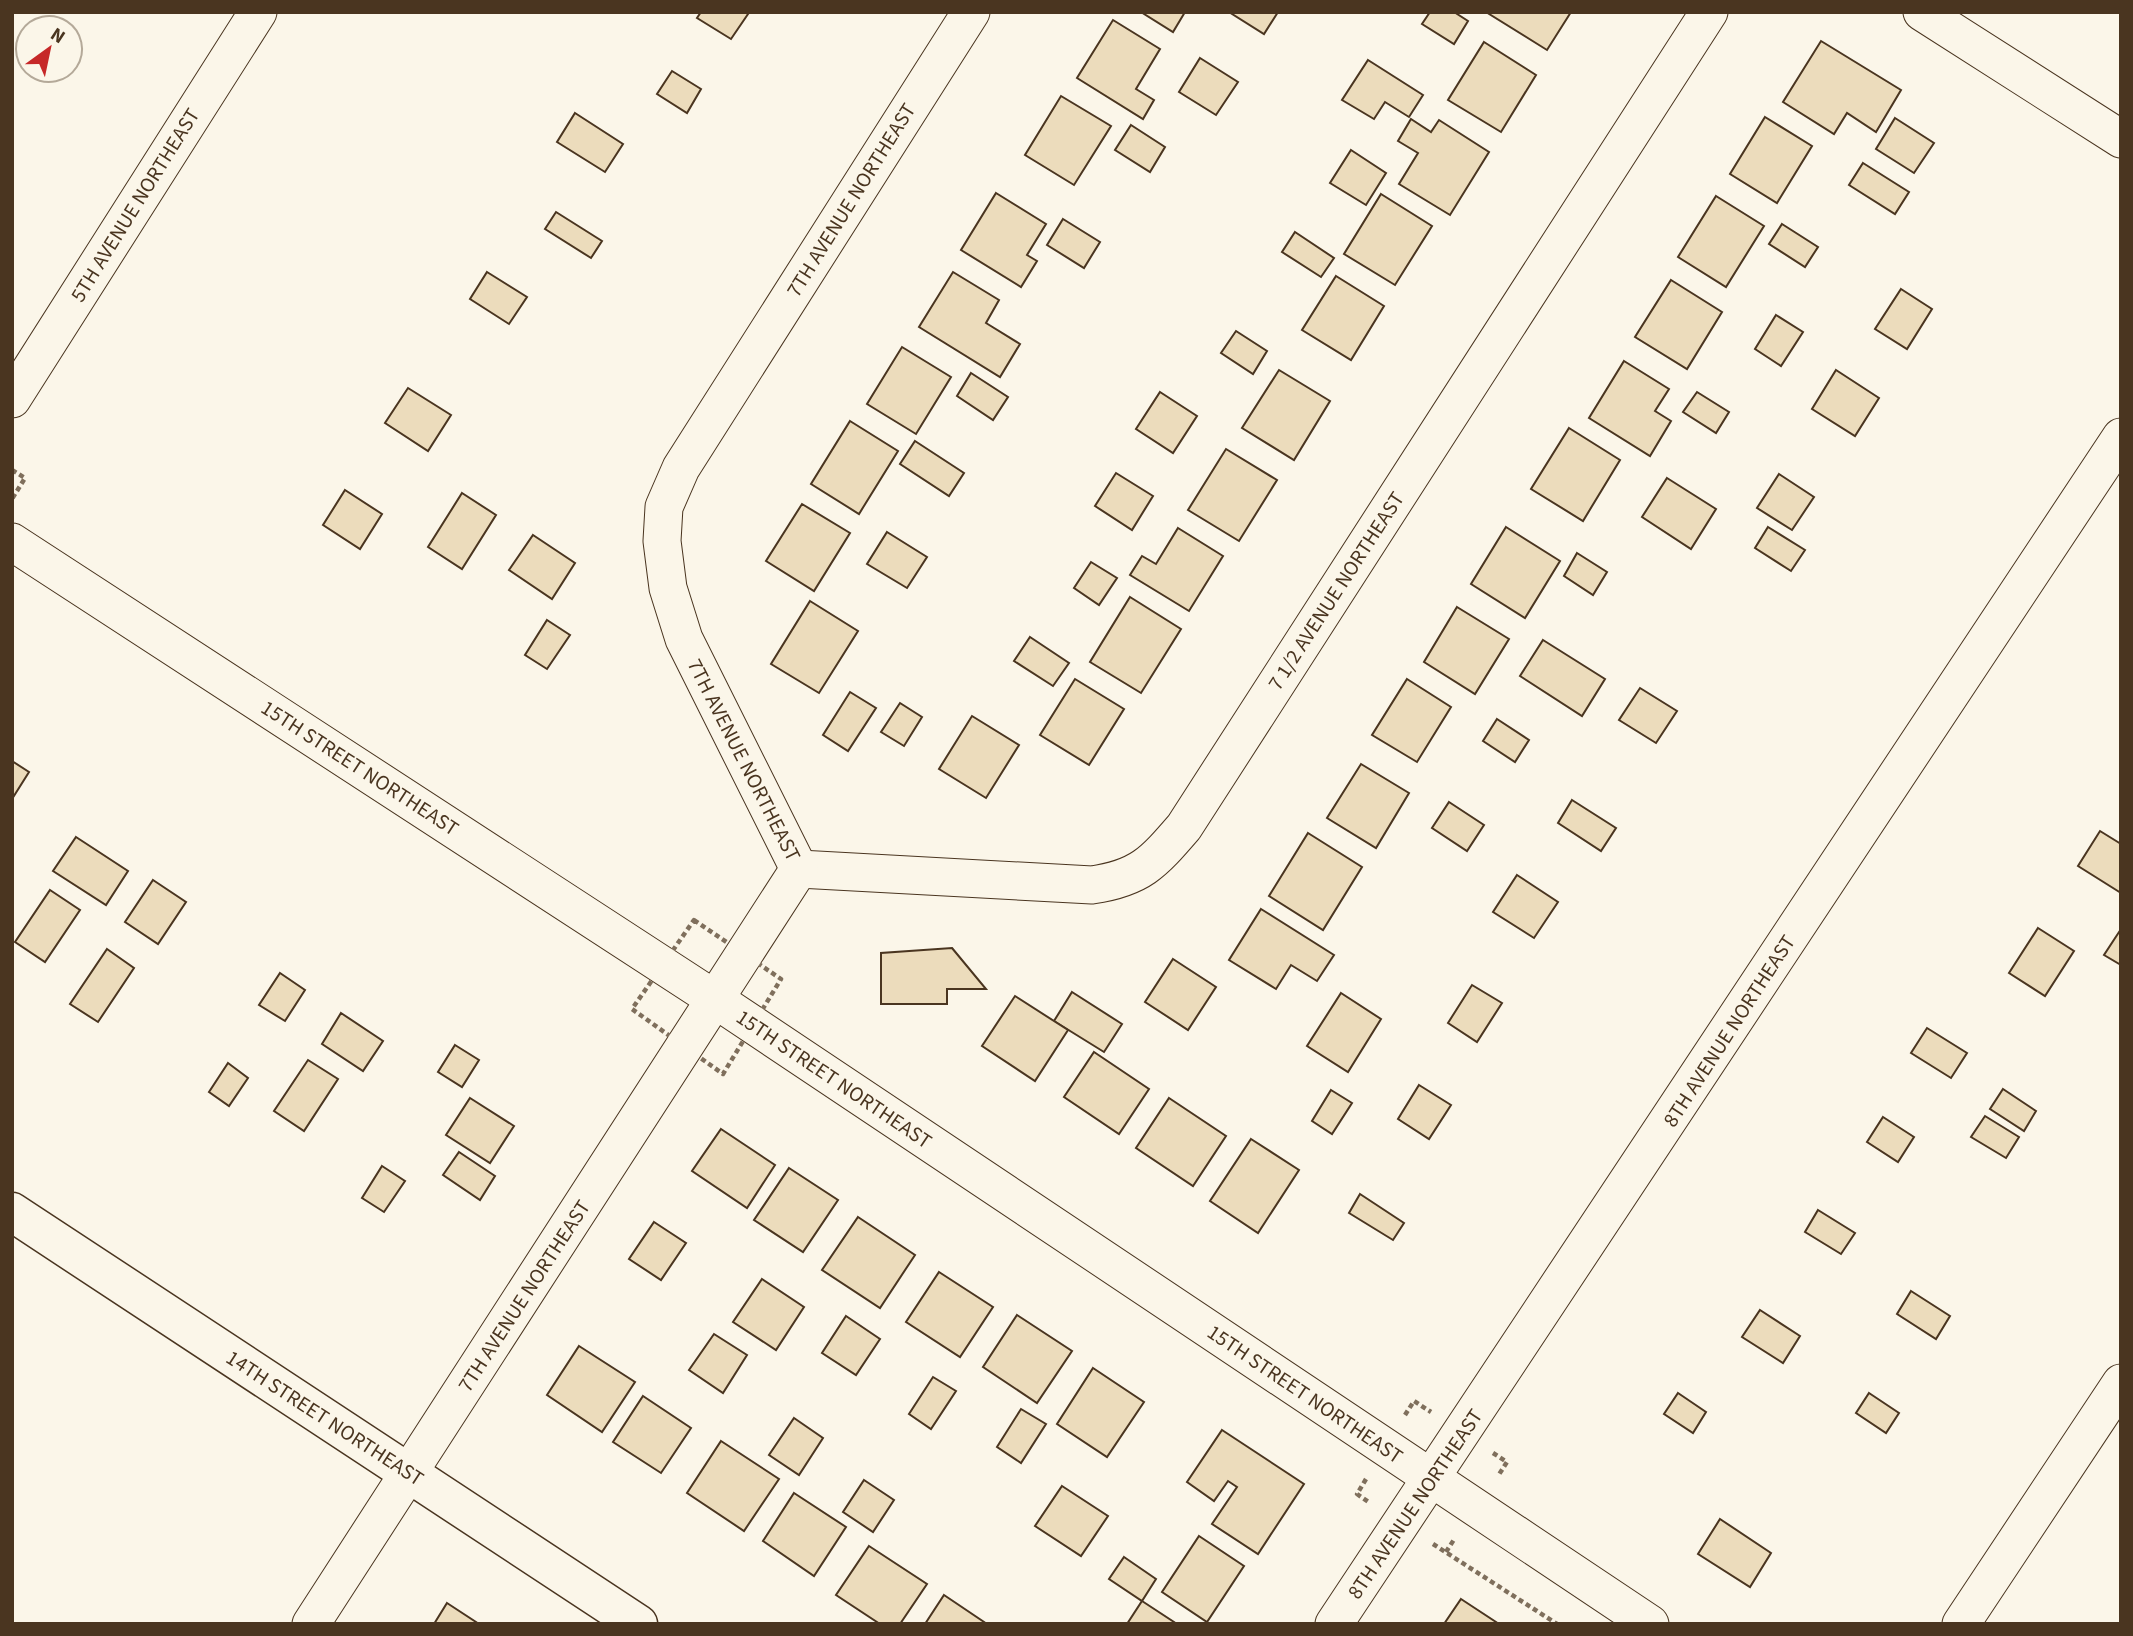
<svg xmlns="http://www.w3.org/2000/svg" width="2133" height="1636" viewBox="0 0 2133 1636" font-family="'Source Sans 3',sans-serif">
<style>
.building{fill:#ecdcbc;stroke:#4a3520;stroke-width:2}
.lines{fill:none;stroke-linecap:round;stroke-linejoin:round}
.minor-casing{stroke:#4a3520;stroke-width:39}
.secondary-casing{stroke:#4a3520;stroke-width:41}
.path{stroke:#7f6f5c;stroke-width:4.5;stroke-dasharray:5 3.5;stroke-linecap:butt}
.minor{stroke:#fbf6e9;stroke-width:37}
.secondary{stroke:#fbf6e9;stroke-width:38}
.labels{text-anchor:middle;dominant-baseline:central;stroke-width:5;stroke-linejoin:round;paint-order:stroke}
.street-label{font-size:21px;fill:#4a3520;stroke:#fbf6e9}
</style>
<rect width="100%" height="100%" fill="#fbf6e9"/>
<g class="building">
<polygon points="701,12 745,12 748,14 731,39 697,18"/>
<polygon points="1141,12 1185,12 1173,32"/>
<polygon points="1229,12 1278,12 1264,34"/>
<polygon points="1430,12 1454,12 1468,21 1454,44 1422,24"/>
<polygon points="1486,12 1571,12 1547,50"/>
<polygon points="1113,20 1160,49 1136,89 1154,100 1143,119 1077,78"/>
<polygon points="1821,41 1901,90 1876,132 1847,113 1834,134 1783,102"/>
<polygon points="1484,42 1536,75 1501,132 1448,100"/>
<polygon points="1200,58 1238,82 1216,115 1179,92"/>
<polygon points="1368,60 1423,95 1409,117 1385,102 1374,119 1342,100"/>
<polygon points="672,71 701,89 687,113 657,94"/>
<polygon points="1061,96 1111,126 1074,185 1025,155"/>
<polygon points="575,113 623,144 605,172 557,142"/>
<polygon points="1765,117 1812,146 1777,203 1730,174"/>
<polygon points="1895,118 1934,143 1914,173 1876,149"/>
<polygon points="1411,119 1431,132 1439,120 1489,152 1450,215 1399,184 1418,153 1398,141"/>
<polygon points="1131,125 1165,147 1150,172 1115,150"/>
<polygon points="1351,150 1386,173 1366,205 1330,183"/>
<polygon points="1863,163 1909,192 1895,214 1849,185"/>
<polygon points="996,193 1046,224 1027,255 1037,261 1021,287 961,250"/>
<polygon points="1381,194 1432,226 1395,285 1344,254"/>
<polygon points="1716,196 1764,226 1726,287 1678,257"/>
<polygon points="556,212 602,241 591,258 545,229"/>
<polygon points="1063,219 1100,242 1084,268 1047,245"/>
<polygon points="1782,224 1818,247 1805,267 1769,244"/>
<polygon points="1295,232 1334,258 1321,277 1282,252"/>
<polygon points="487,272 527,297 509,324 470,299"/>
<polygon points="953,272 999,300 986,323 1020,344 1000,377 919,327"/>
<polygon points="1336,276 1384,306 1351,360 1302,330"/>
<polygon points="1671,280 1722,312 1687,369 1635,337"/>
<polygon points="1901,289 1932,309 1907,349 1875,329"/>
<polygon points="1776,315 1803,332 1781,366 1755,349"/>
<polygon points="1236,331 1267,351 1253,374 1221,353"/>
<polygon points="902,347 951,377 916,434 867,404"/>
<polygon points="1624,361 1669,389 1655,411 1671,421 1650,456 1589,418"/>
<polygon points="1279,370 1330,401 1294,460 1242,428"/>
<polygon points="1836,370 1879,398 1855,436 1812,409"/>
<polygon points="971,373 1008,397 993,420 957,396"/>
<polygon points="408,388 451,415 428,451 385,423"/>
<polygon points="1160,392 1197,416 1173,453 1136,429"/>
<polygon points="1697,392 1729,412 1716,433 1683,412"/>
<polygon points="850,421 898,451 859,514 811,484"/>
<polygon points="1569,428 1620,460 1583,521 1531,489"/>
<polygon points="915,441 964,473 949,496 900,464"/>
<polygon points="1226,449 1277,480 1239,541 1188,510"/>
<polygon points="1116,473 1153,496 1132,530 1095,506"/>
<polygon points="1779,474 1814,497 1792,530 1757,508"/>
<polygon points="1667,478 1716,509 1691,549 1642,517"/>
<polygon points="345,490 382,514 360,549 323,525"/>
<polygon points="462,493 496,515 462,569 428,547"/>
<polygon points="802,504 850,533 814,591 766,561"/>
<polygon points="1506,527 1560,561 1525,618 1471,584"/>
<polygon points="1768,527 1805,550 1791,571 1755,548"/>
<polygon points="1178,528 1223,556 1189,611 1130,575 1142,556 1156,564"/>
<polygon points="887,532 927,557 907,588 867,564"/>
<polygon points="533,535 575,563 552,599 509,570"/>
<polygon points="1577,553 1607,572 1593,595 1564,576"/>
<polygon points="1091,562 1117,578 1099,605 1074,588"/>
<polygon points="1130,597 1181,629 1141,693 1090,662"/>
<polygon points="810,601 858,631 819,693 771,664"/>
<polygon points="1457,607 1509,639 1475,694 1424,662"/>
<polygon points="547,620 570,635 547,669 525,655"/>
<polygon points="1030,637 1069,663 1053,686 1014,661"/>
<polygon points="1543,640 1605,679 1582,716 1520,676"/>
<polygon points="1075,679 1124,709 1089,765 1040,735"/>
<polygon points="1407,679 1451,707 1417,762 1372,735"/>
<polygon points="1640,688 1677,711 1656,743 1619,720"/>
<polygon points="850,692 876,708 848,751 823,735"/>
<polygon points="900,703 922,717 904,746 881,732"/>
<polygon points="972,716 1019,745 986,798 939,769"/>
<polygon points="1497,719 1529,740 1515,762 1483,741"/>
<polygon points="12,761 29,772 12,799"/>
<polygon points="1361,764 1409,793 1376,848 1327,818"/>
<polygon points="1572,800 1616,828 1601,851 1558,823"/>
<polygon points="1449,802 1484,825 1467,851 1432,828"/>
<polygon points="2100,831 2121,844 2121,893 2078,866"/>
<polygon points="1308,833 1362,867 1323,930 1269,896"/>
<polygon points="76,837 128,871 106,905 53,871"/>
<polygon points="1517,875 1558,902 1534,938 1493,912"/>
<polygon points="153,880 186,902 158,944 125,922"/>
<polygon points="50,890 80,910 45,962 15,942"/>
<polygon points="1261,909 1334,955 1317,981 1291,965 1276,989 1229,960"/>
<polygon points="2038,928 2074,951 2045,996 2009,973"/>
<polygon points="2121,929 2121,965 2104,955"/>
<polygon points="952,948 986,989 947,989 947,1004 881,1004 881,953"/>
<polygon points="107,949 134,968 98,1022 70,1004"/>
<polygon points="1173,959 1216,987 1188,1030 1145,1002"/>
<polygon points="280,973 305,990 285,1021 259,1005"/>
<polygon points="1472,985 1502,1003 1477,1042 1448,1023"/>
<polygon points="1072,992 1122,1024 1104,1052 1054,1021"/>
<polygon points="1341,993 1381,1019 1348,1072 1307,1046"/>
<polygon points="1015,996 1068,1030 1035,1081 982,1046"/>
<polygon points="341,1013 383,1041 363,1071 322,1044"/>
<polygon points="1927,1028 1967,1053 1951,1078 1911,1053"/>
<polygon points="455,1045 479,1060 462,1087 438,1072"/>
<polygon points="1094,1052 1149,1089 1119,1134 1064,1097"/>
<polygon points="308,1060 338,1079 304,1131 274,1111"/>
<polygon points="228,1063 248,1078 229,1106 209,1092"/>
<polygon points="1419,1085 1451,1105 1429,1139 1398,1119"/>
<polygon points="2003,1089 2036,1111 2024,1131 1990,1109"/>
<polygon points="1331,1090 1352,1103 1332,1134 1312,1121"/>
<polygon points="470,1098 514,1126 490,1163 446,1135"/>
<polygon points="1169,1098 1226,1136 1193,1186 1136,1148"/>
<polygon points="1985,1116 2019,1137 2006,1158 1971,1137"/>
<polygon points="1883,1117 1914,1137 1898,1162 1867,1142"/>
<polygon points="721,1129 775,1165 747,1208 692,1171"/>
<polygon points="1251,1139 1299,1170 1258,1233 1210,1201"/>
<polygon points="459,1152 495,1176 480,1200 443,1175"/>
<polygon points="382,1166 405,1181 384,1212 362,1198"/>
<polygon points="789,1168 838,1200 803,1252 754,1220"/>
<polygon points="1360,1194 1404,1223 1393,1240 1349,1213"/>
<polygon points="1818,1210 1855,1233 1841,1254 1805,1232"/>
<polygon points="858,1217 915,1255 880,1308 822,1270"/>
<polygon points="654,1222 686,1243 661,1280 629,1259"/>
<polygon points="939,1272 993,1307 960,1357 906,1322"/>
<polygon points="762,1279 804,1307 776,1350 733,1322"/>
<polygon points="1911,1291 1950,1316 1936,1339 1897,1314"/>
<polygon points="1760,1310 1800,1336 1783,1363 1742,1337"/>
<polygon points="1017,1315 1072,1351 1037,1403 983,1367"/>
<polygon points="846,1316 880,1339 856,1375 822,1353"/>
<polygon points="714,1334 747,1355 723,1393 689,1370"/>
<polygon points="579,1346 635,1382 602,1432 547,1395"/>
<polygon points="1093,1368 1144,1402 1107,1457 1057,1424"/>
<polygon points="933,1377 956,1391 931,1429 909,1414"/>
<polygon points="1678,1393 1706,1412 1693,1433 1664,1414"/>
<polygon points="1869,1393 1899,1413 1886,1433 1856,1413"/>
<polygon points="643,1396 691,1428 661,1473 613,1442"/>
<polygon points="1021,1409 1046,1424 1021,1463 997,1447"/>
<polygon points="794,1418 823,1438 799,1475 769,1455"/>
<polygon points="1222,1430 1304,1484 1258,1554 1212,1524 1237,1487 1228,1481 1214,1501 1187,1482"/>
<polygon points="721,1441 779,1479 744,1531 687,1493"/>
<polygon points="864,1480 894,1500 873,1532 843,1512"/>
<polygon points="1062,1486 1108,1516 1081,1556 1035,1526"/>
<polygon points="794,1493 846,1527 814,1576 763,1541"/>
<polygon points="1720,1519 1771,1553 1750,1587 1698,1554"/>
<polygon points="1199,1536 1244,1566 1207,1622 1162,1592"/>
<polygon points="869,1546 927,1584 900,1624 880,1624 836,1595"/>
<polygon points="1124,1557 1156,1579 1142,1601 1109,1579"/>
<polygon points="944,1595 987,1624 925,1624"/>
<polygon points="1461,1599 1499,1624 1444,1624"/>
<polygon points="1142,1601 1177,1624 1127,1624"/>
<polygon points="447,1603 479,1624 434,1624"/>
</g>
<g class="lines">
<g class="minor-casing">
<g id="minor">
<polyline points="1922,12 2121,139"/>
<polyline points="12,399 258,12"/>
<polyline points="12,542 716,1000 1650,1624"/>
<path d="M799 869 1092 885C1140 878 1153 863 1184 827L1709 12"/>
<polyline points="799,869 684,639 668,588 662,541 664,507 681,468 971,12"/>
<polyline points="311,1624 799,869"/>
<polyline points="1334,1624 2121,437"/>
<polyline points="1961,1624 2121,1383"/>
</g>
</g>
<g class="secondary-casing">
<polyline id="secondary" points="12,1212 638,1624"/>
</g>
<g class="path">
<polyline points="12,470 25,478 12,499"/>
<polygon points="694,920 781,979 723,1074 632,1009"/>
<polyline points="1405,1415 1414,1401 1431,1412"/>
<polyline points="1493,1453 1507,1462 1498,1476"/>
<polyline points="1366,1479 1357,1494 1370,1503"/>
<polyline points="1433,1544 1557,1624"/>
<polyline points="1446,1552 1455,1538"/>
</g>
<use href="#minor" class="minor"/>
<use href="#secondary" class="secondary"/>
</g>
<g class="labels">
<g class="street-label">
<text transform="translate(851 200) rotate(-58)">7TH AVENUE NORTHEAST</text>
<text transform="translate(135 205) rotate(-58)">5TH AVENUE NORTHEAST</text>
<text transform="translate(1336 591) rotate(-57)">7 1/2 AVENUE NORTHEAST</text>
<text transform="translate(744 760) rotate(63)">7TH AVENUE NORTHEAST</text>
<text transform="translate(360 768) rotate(33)">15TH STREET NORTHEAST</text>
<text transform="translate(1729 1031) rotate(-57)">8TH AVENUE NORTHEAST</text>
<text transform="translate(834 1079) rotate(34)">15TH STREET NORTHEAST</text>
<text transform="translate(524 1296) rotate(-57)">7TH AVENUE NORTHEAST</text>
<text transform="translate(1305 1394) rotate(34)">15TH STREET NORTHEAST</text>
<text transform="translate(325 1418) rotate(33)">14TH STREET NORTHEAST</text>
<text transform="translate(1415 1504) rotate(-56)">8TH AVENUE NORTHEAST</text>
</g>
</g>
<rect width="2133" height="1636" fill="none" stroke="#4a3520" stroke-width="28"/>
<g transform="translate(49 49) rotate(33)"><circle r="33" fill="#fbf6e9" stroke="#b4a999" stroke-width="2"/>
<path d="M0-5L12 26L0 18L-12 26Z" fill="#c62828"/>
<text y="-10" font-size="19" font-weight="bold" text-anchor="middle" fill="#4a3520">N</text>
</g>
</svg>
